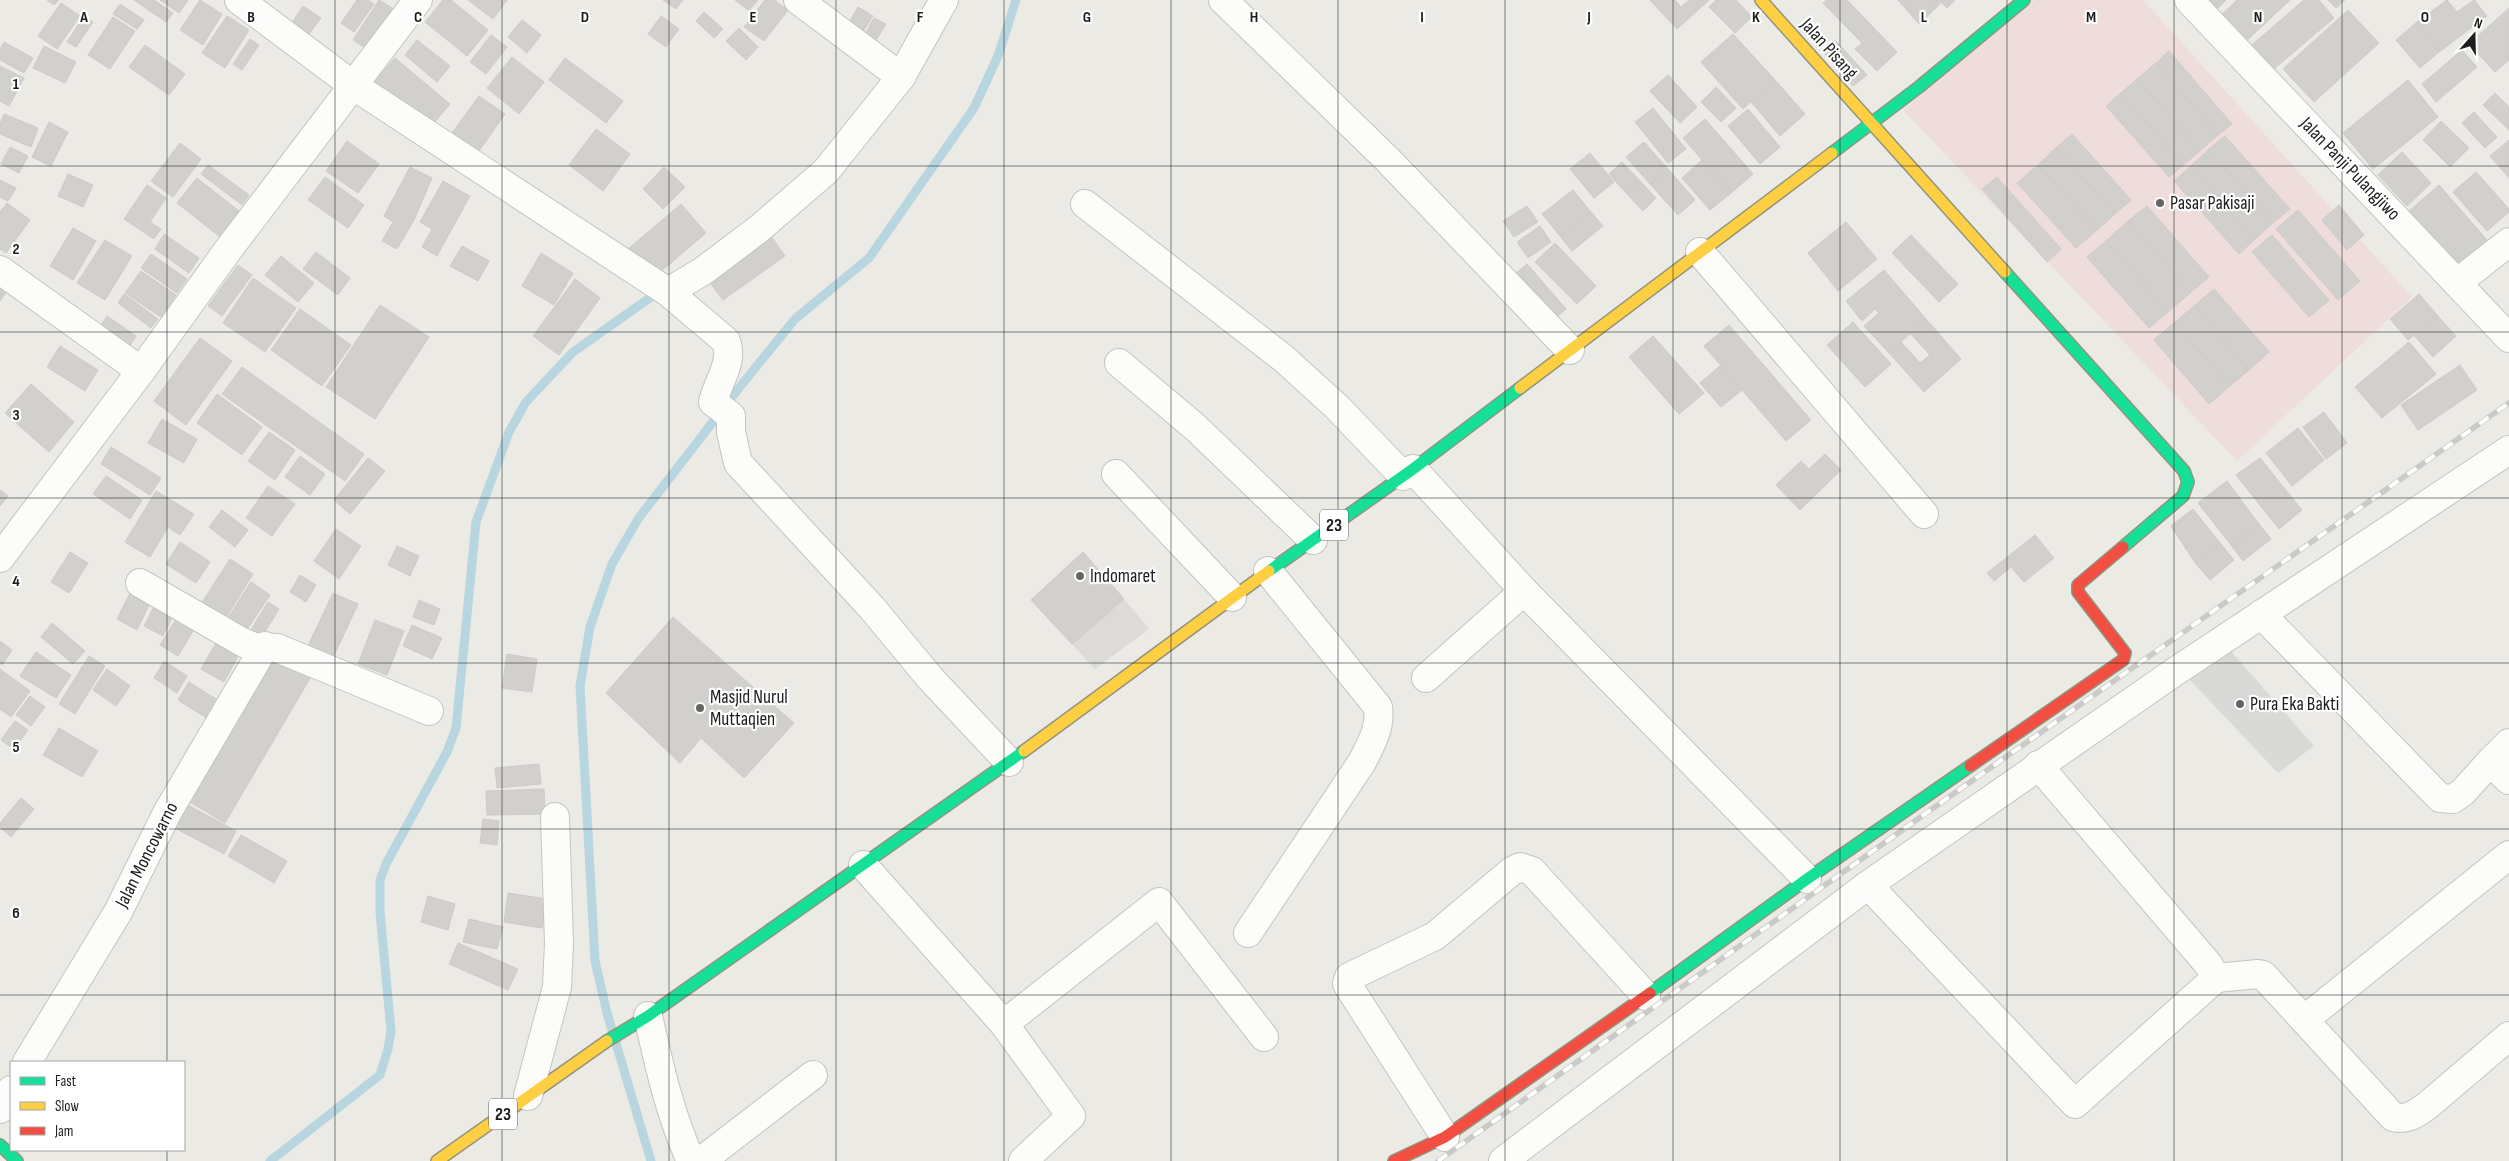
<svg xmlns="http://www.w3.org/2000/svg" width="2509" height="1161" viewBox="0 0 2509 1161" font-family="'Sofia Sans Condensed',sans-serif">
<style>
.commercial{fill:#eeddda}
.religious{fill:#d9d9d7}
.parking{fill:#dcdbd9}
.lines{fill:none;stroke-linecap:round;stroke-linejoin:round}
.stream{stroke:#b8d6df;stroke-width:9}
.building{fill:#d2d0cc;stroke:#cecbc7}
.street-casing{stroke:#c4c4c1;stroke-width:30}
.fast-casing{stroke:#92957d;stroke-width:14}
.slow-casing{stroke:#92957d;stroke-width:14}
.jam-casing{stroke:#92957d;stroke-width:14}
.street{stroke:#fcfcfb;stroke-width:28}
.fast{stroke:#16e098;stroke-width:11}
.slow{stroke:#ffcf43;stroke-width:11}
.jam{stroke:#f24e42;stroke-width:11}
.rail-casing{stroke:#cacac9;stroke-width:5.5}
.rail{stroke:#fff;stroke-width:4;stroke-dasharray:11;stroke-linecap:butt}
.grid{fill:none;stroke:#1d1d1d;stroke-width:1;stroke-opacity:0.55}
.poi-dot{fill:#656563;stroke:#fff;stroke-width:2}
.labels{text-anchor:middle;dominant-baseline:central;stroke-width:4.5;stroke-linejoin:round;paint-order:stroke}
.shield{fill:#fff;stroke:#616161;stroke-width:1}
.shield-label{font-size:18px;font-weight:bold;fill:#1d1d1d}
.street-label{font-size:19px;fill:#1d1d1d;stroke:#fff}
.poi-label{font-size:19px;fill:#1d1d1d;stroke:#fff;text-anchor:start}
.grid-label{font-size:16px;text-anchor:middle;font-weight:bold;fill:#1d1d1d;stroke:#fff;stroke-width:4.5;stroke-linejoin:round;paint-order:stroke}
</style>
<rect width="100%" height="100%" fill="#ebeae5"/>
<polygon class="commercial" points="2035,0 2143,0 2412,297 2237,461 1903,110"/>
<polygon class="religious" points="2230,650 2314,746 2278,773 2189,679"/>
<polygon class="parking" points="1124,599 1149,629 1095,669 1072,644"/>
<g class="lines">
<g class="stream">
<polyline points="270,1161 380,1075 388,1049 391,1031 380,912 380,880 386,864 447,752 456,728 476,522 509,432 526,402 573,352 661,290"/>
<polyline points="651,1161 607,1013 595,961 580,686 590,627 612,564 638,519 739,388 795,319 869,258 974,108 998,56 1016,0"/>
</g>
</g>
<g class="building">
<polygon points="47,0 59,0 54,5"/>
<polygon points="134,0 154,0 173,13 166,22"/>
<polygon points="160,0 188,0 179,13"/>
<polygon points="200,0 222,14 203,45 180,30"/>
<polygon points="357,0 368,0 374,4 354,32 341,23"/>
<polygon points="379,0 397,11 370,51 353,40"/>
<polygon points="443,0 451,0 488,30 467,56 425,22"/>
<polygon points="468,0 507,0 493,19"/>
<polygon points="663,0 683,0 676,9"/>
<polygon points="735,0 758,0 749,11"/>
<polygon points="765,0 774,0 788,10 764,41 744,27"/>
<polygon points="1650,0 1675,0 1681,7 1689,0 1709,0 1677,29"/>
<polygon points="1716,0 1736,0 1752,17 1735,33 1709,7"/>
<polygon points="1827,0 1847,0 1897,52 1877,71 1855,49 1862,43 1823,3"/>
<polygon points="1898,0 1928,0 1936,8 1919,24"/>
<polygon points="1928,0 1955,0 1947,8 1941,2 1936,8"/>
<polygon points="2206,0 2226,0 2216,10"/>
<polygon points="2237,0 2290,0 2242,45 2218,18"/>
<polygon points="2304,0 2319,0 2334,18 2268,74 2247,49"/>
<polygon points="2328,0 2345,0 2336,8"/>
<polygon points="2447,0 2457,12 2474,0 2487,16 2439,52 2417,22"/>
<polygon points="61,3 80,16 57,49 38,36"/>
<polygon points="120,4 144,20 137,29 113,14"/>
<polygon points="303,6 321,18 309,34 292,23"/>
<polygon points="858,7 873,16 862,33 848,24"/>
<polygon points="2509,8 2509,60 2495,72 2469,44"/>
<polygon points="2348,10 2379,43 2314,102 2283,69"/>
<polygon points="704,12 723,29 714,38 696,21"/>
<polygon points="84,16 93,22 76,47 67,42"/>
<polygon points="227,16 249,30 225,68 202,53"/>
<polygon points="661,16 679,29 666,47 648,34"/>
<polygon points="113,17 135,31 110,69 88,55"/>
<polygon points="874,18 886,24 875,42 864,36"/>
<polygon points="522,20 541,35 527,53 508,37"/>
<polygon points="2417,22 2439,52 2420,68 2396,40"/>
<polygon points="739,28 758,47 746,60 726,41"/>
<polygon points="1733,34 1775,80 1743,109 1701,62"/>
<polygon points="491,35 507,47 486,74 470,62"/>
<polygon points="250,39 259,45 242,70 233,64"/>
<polygon points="417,40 450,66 437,82 405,55"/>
<polygon points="1836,41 1867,75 1853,86 1823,52"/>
<polygon points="4,42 33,58 24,73 0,60 0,49"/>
<polygon points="145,45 185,74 169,95 129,67"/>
<polygon points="44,46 76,62 65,83 33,68"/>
<polygon points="2462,50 2477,67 2436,102 2422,84"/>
<polygon points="2169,51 2232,124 2218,135 2156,63"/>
<polygon points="512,57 544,82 519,114 487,88"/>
<polygon points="395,58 450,104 428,130 373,83"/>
<polygon points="565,58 623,101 606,123 549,80"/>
<polygon points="2156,63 2218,135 2200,151 2137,79"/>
<polygon points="0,66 24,78 9,106 0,101"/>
<polygon points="1668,75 1697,107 1680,123 1650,91"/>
<polygon points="2137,79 2200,151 2183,165 2121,93"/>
<polygon points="1775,80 1805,114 1780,136 1751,102"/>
<polygon points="2408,80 2438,117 2373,169 2343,133"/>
<polygon points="1716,87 1736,108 1721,122 1701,102"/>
<polygon points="2121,93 2183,165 2169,177 2106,106"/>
<polygon points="2495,93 2509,107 2509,130 2483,105"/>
<polygon points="479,96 505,114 479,151 452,133"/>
<polygon points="1653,108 1686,149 1668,163 1635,122"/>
<polygon points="1748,109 1780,147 1760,164 1728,126"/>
<polygon points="2474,112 2497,137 2485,148 2462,123"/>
<polygon points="4,114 38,128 31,147 0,134 0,124"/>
<polygon points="1705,119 1753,174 1731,193 1683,138"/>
<polygon points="2441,121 2469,148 2450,167 2423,140"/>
<polygon points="49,122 68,132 51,166 32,157"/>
<polygon points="596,129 630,154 603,191 569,165"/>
<polygon points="2072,134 2131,200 2115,214 2056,148"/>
<polygon points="2225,136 2290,209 2273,223 2208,150"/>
<polygon points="2509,140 2509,178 2490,156"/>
<polygon points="347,141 379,164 358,193 326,171"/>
<polygon points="1644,142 1668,169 1650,184 1626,157"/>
<polygon points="180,143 201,159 173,197 151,181"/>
<polygon points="10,147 28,156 19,173 1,164"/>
<polygon points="2056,148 2115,214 2097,230 2038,165"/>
<polygon points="2208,150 2273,223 2255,239 2190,167"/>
<polygon points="2402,152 2431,183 2407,206 2378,175"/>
<polygon points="1590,153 1614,182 1594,198 1570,169"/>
<polygon points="1702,160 1731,193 1710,210 1682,178"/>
<polygon points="1622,162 1641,182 1627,194 1609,174"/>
<polygon points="208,165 249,195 242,205 201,174"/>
<polygon points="2038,165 2097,230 2076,248 2017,183"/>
<polygon points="410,167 432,178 414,220 397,249 382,241 393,222 384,216"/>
<polygon points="664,167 685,187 663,209 643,189"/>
<polygon points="2190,167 2255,239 2239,254 2174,181"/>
<polygon points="1668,169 1695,200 1678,215 1650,184"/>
<polygon points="2476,172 2509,209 2509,212 2487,231 2453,192"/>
<polygon points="68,174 93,185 83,207 58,196"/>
<polygon points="325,177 364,205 348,228 308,200"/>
<polygon points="1997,177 2061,249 2047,262 1982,189"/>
<polygon points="197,178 239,211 219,236 177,203"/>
<polygon points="0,180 16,188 8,201 0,197"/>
<polygon points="443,181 470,196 437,256 422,247 432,229 420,222"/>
<polygon points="1641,182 1656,198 1643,211 1627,194"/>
<polygon points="147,185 166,198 150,222 161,229 154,239 124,219"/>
<polygon points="2439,185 2494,248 2464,274 2408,212"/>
<polygon points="1573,190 1591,212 1560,236 1542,214"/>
<polygon points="7,203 30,220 6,253 0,249 0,212"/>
<polygon points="681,204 706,233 652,279 627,250"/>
<polygon points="2339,205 2364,235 2347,250 2322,220"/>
<polygon points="1527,206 1538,222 1514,237 1503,221"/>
<polygon points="2147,206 2209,277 2190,293 2128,221"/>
<polygon points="2298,210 2360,281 2338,300 2276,229"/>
<polygon points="1591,212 1603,226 1572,251 1560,236"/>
<polygon points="2128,221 2190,293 2168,312 2106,241"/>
<polygon points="1846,222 1877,259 1838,291 1808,253"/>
<polygon points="1540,226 1551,242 1528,258 1517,242"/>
<polygon points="73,228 96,241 73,280 50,266"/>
<polygon points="164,234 199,258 189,273 155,249"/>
<polygon points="1911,235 1958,284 1939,302 1892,253"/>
<polygon points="2272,235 2329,300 2309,317 2252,252"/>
<polygon points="771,236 785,256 723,300 708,280"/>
<polygon points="105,240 132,256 105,300 77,283"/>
<polygon points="2106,241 2168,312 2149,328 2087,257"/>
<polygon points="1555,243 1596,286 1577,304 1535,262"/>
<polygon points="462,246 489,261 478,281 450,266"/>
<polygon points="316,252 350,278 338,295 303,269"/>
<polygon points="541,253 573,273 554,305 522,286"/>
<polygon points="151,254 187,279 177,293 141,268"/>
<polygon points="281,256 314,283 298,302 265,275"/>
<polygon points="1527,264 1566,309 1547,325 1509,279"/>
<polygon points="238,265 252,275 222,316 208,306"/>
<polygon points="1884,270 1926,319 1889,353 1864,326 1879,313 1875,309 1862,321 1846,301"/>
<polygon points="141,271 176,295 161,317 125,293"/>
<polygon points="0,275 12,284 0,301"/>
<polygon points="253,278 296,308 265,352 223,323"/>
<polygon points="575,279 600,298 559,355 533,336"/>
<polygon points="2214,289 2269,352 2249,370 2194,306"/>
<polygon points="124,294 158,319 151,328 118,303"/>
<polygon points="2419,294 2437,315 2408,340 2390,319"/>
<polygon points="380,305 429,337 375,419 326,387"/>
<polygon points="2194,306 2249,370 2230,386 2174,323"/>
<polygon points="300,309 351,345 322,386 271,350"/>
<polygon points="2437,315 2456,336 2433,357 2414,335"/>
<polygon points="107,316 136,336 127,350 98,330"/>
<polygon points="1926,319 1961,359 1924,392 1889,353 1901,342 1920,363 1930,355 1910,333"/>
<polygon points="1853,322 1891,364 1865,387 1827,345"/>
<polygon points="2174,323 2230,386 2209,404 2154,340"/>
<polygon points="1729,325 1811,420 1786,441 1704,346"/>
<polygon points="1653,336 1704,393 1679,414 1629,357"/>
<polygon points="200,338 232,361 186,425 154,401"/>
<polygon points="2409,342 2436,374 2382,418 2355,387"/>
<polygon points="60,346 98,370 85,391 47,367"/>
<polygon points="1721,365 1742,390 1721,407 1700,383"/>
<polygon points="2460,365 2477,390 2418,430 2401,405"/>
<polygon points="242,367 364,454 345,481 222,394"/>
<polygon points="31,384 74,422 49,452 5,413"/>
<polygon points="217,394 262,427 242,455 197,423"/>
<polygon points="2324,412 2347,443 2326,459 2303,427"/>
<polygon points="162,419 197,439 184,463 148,443"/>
<polygon points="2298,428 2324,460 2292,486 2266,453"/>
<polygon points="269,432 295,450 275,480 248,461"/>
<polygon points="111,447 161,478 150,495 101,464"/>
<polygon points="1825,454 1841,470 1800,510 1776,485 1801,461 1809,469"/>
<polygon points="300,456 325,474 310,495 285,477"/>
<polygon points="368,458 385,471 350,514 334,500"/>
<polygon points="2260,458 2302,510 2279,529 2236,475"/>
<polygon points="106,476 142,500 130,519 93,494"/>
<polygon points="2227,481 2259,524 2231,545 2198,503"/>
<polygon points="268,486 295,504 272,536 246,518"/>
<polygon points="0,490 8,496 0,506"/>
<polygon points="156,491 194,514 180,535 168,527 150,557 125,542"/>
<polygon points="2193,509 2220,543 2196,564 2171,526"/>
<polygon points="222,510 248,530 235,547 209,527"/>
<polygon points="2259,524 2271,539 2243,561 2231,545"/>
<polygon points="336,529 361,546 339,579 314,561"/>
<polygon points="2035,535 2054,558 2024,582 2011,567 1994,581 1987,573"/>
<polygon points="180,542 210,562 196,583 166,564"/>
<polygon points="2220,543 2234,560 2210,580 2196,564"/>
<polygon points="397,546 419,556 410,576 388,565"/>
<polygon points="70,552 88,563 69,593 51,582"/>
<polygon points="1083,552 1124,599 1072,644 1031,600"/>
<polygon points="230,559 253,574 225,619 201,604"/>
<polygon points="300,575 316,585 306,602 290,592"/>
<polygon points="251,582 270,595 246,631 227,619"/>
<polygon points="130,593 150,603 137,630 117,619"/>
<polygon points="333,593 358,604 332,660 307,648"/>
<polygon points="419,600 440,609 434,625 413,617"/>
<polygon points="268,602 279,609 260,640 249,633"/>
<polygon points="155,605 174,614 163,636 144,626"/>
<polygon points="182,610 199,621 178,656 160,645"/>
<polygon points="673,617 794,723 744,778 701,738 680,763 606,693"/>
<polygon points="375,620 404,631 387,675 358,664"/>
<polygon points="52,623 85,651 73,664 41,637"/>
<polygon points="412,625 442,638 432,659 403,646"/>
<polygon points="220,636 242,649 224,682 201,669"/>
<polygon points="0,641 12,650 2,665 0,663"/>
<polygon points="36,652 71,675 56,698 20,676"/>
<polygon points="275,654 312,675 225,823 188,801"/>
<polygon points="507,654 537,659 532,692 502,688"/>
<polygon points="89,656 105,666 75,714 59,704"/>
<polygon points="164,661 187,676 177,693 154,678"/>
<polygon points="0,669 30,691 11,717 0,709"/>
<polygon points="107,669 130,686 116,706 93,690"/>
<polygon points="189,682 224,704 213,722 178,700"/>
<polygon points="30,696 45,707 31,726 16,715"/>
<polygon points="15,721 28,730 14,749 1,740"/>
<polygon points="59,728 98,751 82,777 43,755"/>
<polygon points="539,764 541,784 497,788 495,768"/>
<polygon points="544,789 545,814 487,815 486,791"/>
<polygon points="21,798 34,809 11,837 0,827 0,823"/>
<polygon points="186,804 236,831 224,854 173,827"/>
<polygon points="483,819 499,821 497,845 480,843"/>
<polygon points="241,835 287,861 274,883 228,856"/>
<polygon points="508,893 547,899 542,928 504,922"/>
<polygon points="428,896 455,904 448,930 421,922"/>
<polygon points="469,919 503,927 497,949 463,942"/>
<polygon points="458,943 518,969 508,990 449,964"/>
</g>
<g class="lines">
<g class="street-casing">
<g id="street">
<path d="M239 0 354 86 668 292 726 341C734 362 718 381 713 402L731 416V432L738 463 872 608 930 678 1009 762"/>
<polyline points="798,0 901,77"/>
<polyline points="1223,0 1388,160 1570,350"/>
<polyline points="2189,0 2509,338"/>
<polyline points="1085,204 1283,358 1337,407 1403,476"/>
<polyline points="1700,252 1924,514"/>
<polyline points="0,270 141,371"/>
<polyline points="2458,282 2509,242"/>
<polyline points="668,292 703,271 760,228 826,171 901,77 944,0"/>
<polyline points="1119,363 1195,427 1313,540"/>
<polyline points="1413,469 1524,591 1807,879"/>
<polyline points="1116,474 1232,597"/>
<polyline points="0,558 141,371 228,250 418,0"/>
<polyline points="140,583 242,642 254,647 277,648 429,711"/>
<polyline points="2261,614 2440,798 2453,799 2463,792 2490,762"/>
<polyline points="1426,678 1524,591"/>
<polyline points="2509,743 2490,762 2509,780"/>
<polyline points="863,865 1004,1024 1159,902 1264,1037"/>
<polyline points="1868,885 2075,1104 2216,978 2208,964 2038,765"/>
<path d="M1248 933 1362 762C1371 744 1381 728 1378 707L1268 571"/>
<path d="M2216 978 2258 974 2263 975 2393 1117C2407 1121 2417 1113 2428 1105L2509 1036"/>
<path d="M648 1016C659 1065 670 1115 691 1161"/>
<polyline points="2304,1020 2509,855"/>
<polyline points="1004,1024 1071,1116 1023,1161"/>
<polyline points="27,1062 118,912 167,813 265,646"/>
<polyline points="528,1096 557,987 559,943 555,817"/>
<polyline points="0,1109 11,1090"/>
<polyline points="1445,1137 1347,984 1349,977 1435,936 1512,871 1520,867 1532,871 1646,996"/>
<polyline points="701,1161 813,1075"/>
<polyline points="1503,1161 1868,885 2173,673 2509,450"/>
</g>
</g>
<g class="fast-casing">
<g id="fast">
<polyline points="1832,153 1919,87 2024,0"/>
<polyline points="2005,272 2184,471 2188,482 2183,496 2123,547"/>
<polyline points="1269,571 1413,469 1520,388"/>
<polyline points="1650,993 1807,879 1970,766"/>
<polyline points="607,1041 648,1016 1024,751"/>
<polyline points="0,1145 17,1161"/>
</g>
</g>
<g class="slow-casing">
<g id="slow">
<polyline points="1761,0 2005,272"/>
<polyline points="1520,388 1832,153"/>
<polyline points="1024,751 1269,571"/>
<polyline points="437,1161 607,1041"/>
</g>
</g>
<g class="jam-casing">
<g id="jam">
<polyline points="1970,766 2123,660 2125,653 2078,592 2078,585 2123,547"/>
<polyline points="1394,1161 1445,1137 1650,993"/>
</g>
</g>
<use href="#street" class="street"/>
<use href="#fast" class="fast"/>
<use href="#slow" class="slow"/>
<use href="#jam" class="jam"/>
<g class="rail-casing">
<polyline id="rail" points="1438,1161 1922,816 2509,403"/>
</g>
<use href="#rail" class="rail"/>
</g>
<path class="grid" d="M167 0V1062M335 0V1161M502 0V1161M669 0V1161M836 0V1161M1004 0V1161M1171 0V1161M1338 0V1161M1505 0V1161M1673 0V1161M1840 0V1161M2007 0V1161M2174 0V1161M2342 0V1161M0 166H2509M0 332H2509M0 498H2509M0 663H2509M0 829H2509M0 995H2509M167 1150V1161"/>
<g class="poi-dot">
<circle cx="2160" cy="203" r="5"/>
<circle cx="1080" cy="576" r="5"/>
<circle cx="2240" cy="704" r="5"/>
<circle cx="700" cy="708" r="5"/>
</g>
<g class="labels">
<g class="shield">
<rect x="1320" y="509.5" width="28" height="31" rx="4"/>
<rect x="489" y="1098.5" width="28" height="31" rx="4"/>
</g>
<g class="shield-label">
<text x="1334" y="525">23</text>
<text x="503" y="1114">23</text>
</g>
<g class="street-label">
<text transform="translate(1829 49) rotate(48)">Jalan Pisang</text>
<text transform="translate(2350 169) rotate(46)">Jalan Panji Pulangjiwo</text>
<text transform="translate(147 855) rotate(-63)">Jalan Moncowarno</text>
</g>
<g class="poi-label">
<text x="2170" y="203">Pasar Pakisaji</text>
<text x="1090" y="576">Indomaret</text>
<text x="710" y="697">Masjid Nurul<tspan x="710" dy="22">Muttaqien</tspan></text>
<text x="2250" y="704">Pura Eka Bakti</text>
</g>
</g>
<g class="grid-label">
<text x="84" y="22">A</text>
<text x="251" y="22">B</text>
<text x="418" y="22">C</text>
<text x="585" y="22">D</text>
<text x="753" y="22">E</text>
<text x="920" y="22">F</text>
<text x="1087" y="22">G</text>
<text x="1254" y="22">H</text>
<text x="1422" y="22">I</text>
<text x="1589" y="22">J</text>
<text x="1756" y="22">K</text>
<text x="1924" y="22">L</text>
<text x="2091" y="22">M</text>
<text x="2258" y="22">N</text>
<text x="2425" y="22">O</text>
<text x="16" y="89">1</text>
<text x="16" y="254">2</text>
<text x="16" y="420">3</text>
<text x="16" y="586">4</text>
<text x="16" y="752">5</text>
<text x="16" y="918">6</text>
</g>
<rect x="10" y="1061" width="175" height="90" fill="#ffffff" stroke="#a5a5a5"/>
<rect x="20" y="1077" width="25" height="8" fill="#16e098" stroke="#a5a5a5"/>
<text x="55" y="1086" font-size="15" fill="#1d1d1d">Fast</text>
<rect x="20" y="1102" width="25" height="8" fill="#ffcf43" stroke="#a5a5a5"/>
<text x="55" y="1111" font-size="15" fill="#1d1d1d">Slow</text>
<rect x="20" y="1127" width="25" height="8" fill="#f24e42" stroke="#a5a5a5"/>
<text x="55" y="1136" font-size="15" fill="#1d1d1d">Jam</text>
<g transform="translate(2474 35) rotate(20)" stroke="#ffffff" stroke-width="4" paint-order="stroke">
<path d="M0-4L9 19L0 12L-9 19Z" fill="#1d1d1d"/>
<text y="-8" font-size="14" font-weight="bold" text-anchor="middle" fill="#1d1d1d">N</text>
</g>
</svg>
